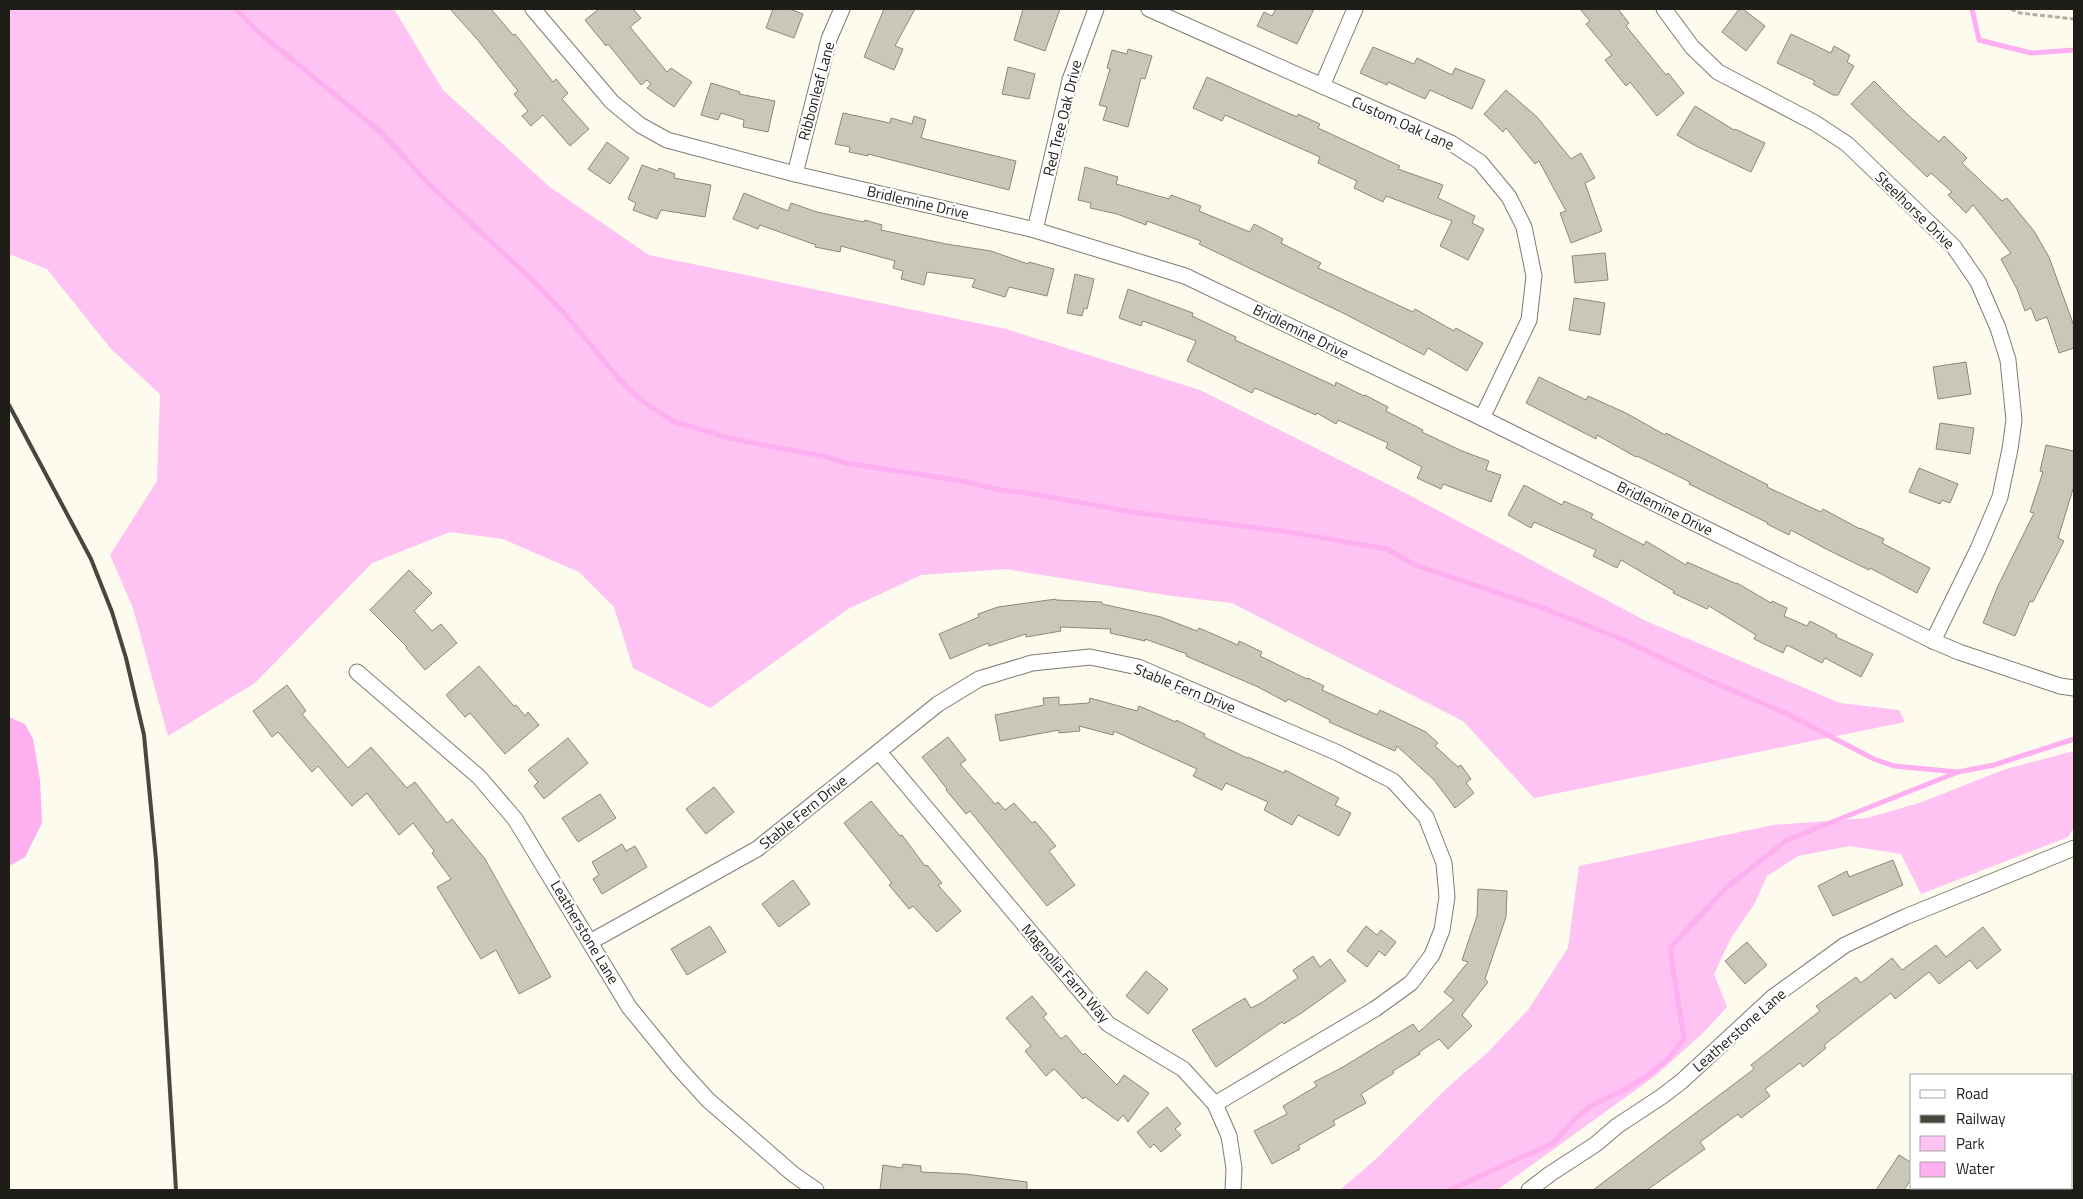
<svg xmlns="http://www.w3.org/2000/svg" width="2083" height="1199" viewBox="0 0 2083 1199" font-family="'Titillium Web',sans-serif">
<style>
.green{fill:#fec2f3}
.water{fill:#feaff0}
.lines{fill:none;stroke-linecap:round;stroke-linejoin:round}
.stream{stroke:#feaff0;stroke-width:5}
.building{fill:#c9c6ba;stroke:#8b887d}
.street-casing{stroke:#7f7c71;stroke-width:17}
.path{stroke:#b0aea4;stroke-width:3;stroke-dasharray:5 2.5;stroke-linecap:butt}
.street{stroke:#fff;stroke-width:15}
.rail{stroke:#47463f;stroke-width:4}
.labels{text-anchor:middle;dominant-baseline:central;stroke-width:4.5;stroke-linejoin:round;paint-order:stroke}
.street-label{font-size:15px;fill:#1e1d18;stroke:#fff}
</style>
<rect width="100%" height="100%" fill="#fdfaee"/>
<g class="green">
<polygon points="9,9 394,9 443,90 551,188 649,255 1006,329 1200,390 1407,494 1646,621 1840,703 1899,710 1905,722 1534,798 1463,721 1232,603 1172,596 1006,569 921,575 848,609 710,708 633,668 614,607 579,572 503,539 450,532 372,563 255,683 168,736 133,608 110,555 157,481 160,394 111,349 47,269 9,254"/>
<polygon points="2074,751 2074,828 2068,837 1921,894 1901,854 1850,846 1798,856 1767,876 1755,903 1731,938 1714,974 1727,1007 1703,1033 1655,1076 1497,1190 1340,1190 1377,1158 1446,1089 1487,1053 1528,1010 1568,948 1579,866 1773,825 1867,818 1919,803 2006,769"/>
</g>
<polygon class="water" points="9,717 25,724 33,739 40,780 42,823 25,857 9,866"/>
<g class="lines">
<g class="stream">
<polyline points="236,9 256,30 382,133 430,185 529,277 564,313 620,380 642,401 673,421 725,437 762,445 823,456 846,463 962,481 1000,490 1028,493 1132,512 1289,532 1387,549 1415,565 1543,608 1624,640 1708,680 1785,713 1874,759 1894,766 1958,772"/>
<polyline points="1972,9 1979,40 2031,53 2074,50"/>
<polyline points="1450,1190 1553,1143 1577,1117 1591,1106 1628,1088 1648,1075 1667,1060 1684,1039 1670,948 1726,888 1787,840 1958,772 1994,765 2074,739"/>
</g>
</g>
<g class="building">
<polygon points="450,9 491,9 513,35 515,34 553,82 556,79 568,93 562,99 589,129 570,146 543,115 531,126 522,116 528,111 514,94 518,91 477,39"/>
<polygon points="599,9 633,9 641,18 630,27 667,72 671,68 692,82 674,107 647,88 651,84 647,80 641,85 608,44 606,46 585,20"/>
<polygon points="773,9 790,9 803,14 794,38 766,28"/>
<polygon points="884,9 915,9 895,46 903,49 894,70 864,57"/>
<polygon points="1023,9 1060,9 1045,51 1014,40"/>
<polygon points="1276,9 1314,9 1297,44 1257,26 1264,12 1272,16"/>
<polygon points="1580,9 1618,9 1629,23 1626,26 1666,75 1668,73 1684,93 1657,116 1630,82 1626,86 1605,60 1612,55 1586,24 1590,21"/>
<polygon points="1739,9 1743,9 1765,26 1746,51 1722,32"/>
<polygon points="1791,34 1831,53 1834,46 1850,55 1847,62 1854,66 1838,95 1833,95 1813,84 1815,81 1777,63"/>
<polygon points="1373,47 1414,64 1417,58 1452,75 1455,68 1485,80 1472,109 1430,90 1425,99 1388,82 1387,85 1360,73"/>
<polygon points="1128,49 1152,56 1145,79 1141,78 1128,127 1103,120 1107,107 1099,105 1110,69 1107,68 1112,50 1127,54"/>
<polygon points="1008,67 1035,74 1029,99 1002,94"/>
<polygon points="1207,77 1297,117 1298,114 1320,124 1318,128 1400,166 1398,169 1443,185 1438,198 1475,216 1472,223 1484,229 1468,260 1440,246 1452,221 1386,196 1383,202 1354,188 1357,181 1318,163 1320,157 1225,115 1222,121 1193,108"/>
<polygon points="1874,81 1908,115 1939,142 1944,136 1967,158 1962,163 2002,201 2007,198 2034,231 2049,257 2074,326 2074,348 2059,353 2047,317 2036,321 2031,308 2025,311 2017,289 2001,259 2011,253 1973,205 1966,213 1948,195 1952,192 1931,173 1927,177 1851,104"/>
<polygon points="711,83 740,92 739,94 775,101 768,132 743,127 744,120 721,113 718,120 701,115"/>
<polygon points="1506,90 1537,117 1571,159 1581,153 1595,178 1585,183 1602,231 1571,243 1560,213 1566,211 1539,161 1535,164 1506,128 1503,132 1484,114"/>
<polygon points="1695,106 1734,130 1735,129 1765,143 1751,172 1696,146 1677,135"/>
<polygon points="843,113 890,123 891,118 912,124 914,116 926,120 921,138 1016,161 1009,190 868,154 868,156 849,152 850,147 835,144"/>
<polygon points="607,142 629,158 610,184 588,169"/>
<polygon points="642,165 658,171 659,168 675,174 674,178 711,185 705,217 661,210 657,219 633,210 636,203 628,199"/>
<polygon points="1085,167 1118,177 1116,184 1169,199 1171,195 1201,206 1199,211 1250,232 1254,224 1283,239 1281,243 1321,263 1318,268 1413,312 1415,309 1454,331 1456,328 1483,343 1467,371 1428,348 1424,355 1345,314 1199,244 1201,241 1147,221 1146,225 1117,214 1090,208 1091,203 1078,200"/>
<polygon points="744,193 788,211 791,203 817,212 864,222 865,220 882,225 881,230 946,244 991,251 1028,264 1029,262 1054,269 1047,296 1009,287 1005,297 972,287 975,279 927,272 924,285 901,279 903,271 893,268 895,261 841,246 840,252 815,247 816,245 760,225 758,229 733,219"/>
<polygon points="1605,253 1608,280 1575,283 1572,256"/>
<polygon points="1075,274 1094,279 1087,309 1084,308 1082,316 1067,313"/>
<polygon points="1128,289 1193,313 1192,316 1236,337 1235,340 1335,386 1336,382 1364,396 1365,395 1388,407 1386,411 1423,430 1422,432 1462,451 1489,461 1486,470 1501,475 1491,502 1443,484 1441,489 1417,478 1422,467 1386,448 1388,443 1338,420 1336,424 1317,413 1316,415 1255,388 1252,393 1187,361 1196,341 1143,321 1141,326 1119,318"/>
<polygon points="1574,298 1605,303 1600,335 1569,330"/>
<polygon points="1966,362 1971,394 1938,399 1933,367"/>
<polygon points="1539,377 1586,400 1588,396 1626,413 1665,435 1666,433 1768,485 1767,487 1821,512 1823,509 1860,529 1860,528 1884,539 1882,543 1930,568 1917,593 1870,568 1869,570 1828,550 1791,530 1789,535 1767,524 1768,523 1689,484 1690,482 1637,456 1636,457 1597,435 1596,439 1526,403"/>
<polygon points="1940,423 1974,428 1970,454 1936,449"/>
<polygon points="2046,445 2074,451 2074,486 2058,538 2064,541 2033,602 2030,601 2015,636 1983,623 1998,586 2034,513 2030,512 2043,472 2040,471"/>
<polygon points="1919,468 1958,484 1950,503 1942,500 1940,504 1909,492"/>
<polygon points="1524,485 1562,505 1564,501 1593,514 1591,518 1644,545 1646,541 1686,565 1687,562 1737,584 1737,583 1771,603 1772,601 1787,608 1784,616 1807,626 1810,621 1837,635 1836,637 1873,654 1861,677 1825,658 1822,663 1787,645 1783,653 1754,639 1756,635 1709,606 1707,609 1673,593 1674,591 1621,560 1617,568 1593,556 1596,550 1534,522 1531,528 1508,515"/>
<polygon points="409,570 432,593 414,611 432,631 441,624 457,643 425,670 406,648 407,647 370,610"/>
<polygon points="1056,599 1056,600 1102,602 1102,604 1161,617 1197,631 1199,628 1238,645 1239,641 1262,652 1260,656 1307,679 1308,678 1324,686 1322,690 1377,715 1380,710 1426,732 1438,743 1435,746 1458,767 1461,765 1471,779 1466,783 1474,793 1455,808 1434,780 1397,746 1395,751 1329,722 1330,720 1288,699 1286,702 1258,687 1186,656 1187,654 1145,639 1145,641 1110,633 1111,629 1060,627 1061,631 1026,637 1026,634 989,646 988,643 950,659 939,634 979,617 978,614 998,607"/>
<polygon points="479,666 514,706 516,705 525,716 528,712 539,725 505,754 470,713 465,717 446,695"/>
<polygon points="287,685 306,711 302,714 348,768 371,747 407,788 415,782 447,823 452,819 485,859 551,977 519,994 496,950 481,959 437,887 451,879 432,853 434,851 413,823 399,835 367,793 352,806 318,766 312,772 278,732 272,737 253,711"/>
<polygon points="1059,697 1059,705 1089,703 1090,698 1137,711 1139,706 1176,722 1176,720 1205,734 1204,737 1247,758 1248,757 1284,773 1285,770 1339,798 1335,805 1351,813 1339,836 1298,815 1292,825 1264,810 1268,802 1226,783 1222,790 1193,776 1197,769 1114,731 1113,735 1079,726 1080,731 1059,733 1059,730 1000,741 995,715 1044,705 1043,698"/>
<polygon points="948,737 966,760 960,764 995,804 998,802 1005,810 1014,803 1032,823 1035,821 1056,846 1049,851 1075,885 1047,906 970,811 966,814 946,790 947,789 922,757"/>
<polygon points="568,738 588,763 544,799 534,786 538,782 528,770"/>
<polygon points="714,787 734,812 706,834 686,809"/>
<polygon points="600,794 616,818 578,842 562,818"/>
<polygon points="871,801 900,836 902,835 925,866 927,865 942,883 938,885 961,911 937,932 913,906 909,909 889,885 892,883 844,823"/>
<polygon points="622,844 626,851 635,846 647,867 602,894 593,879 599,875 592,862"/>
<polygon points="1893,860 1903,885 1833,916 1818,886 1847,871 1849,877"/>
<polygon points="793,880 810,904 779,927 762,904"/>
<polygon points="1478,889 1507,891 1506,917 1485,979 1488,982 1462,1015 1472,1026 1448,1049 1439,1039 1419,1052 1420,1054 1393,1071 1394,1073 1361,1094 1366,1103 1333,1121 1335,1125 1298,1146 1300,1149 1272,1164 1254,1131 1287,1114 1283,1106 1317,1086 1314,1082 1343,1067 1413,1024 1419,1032 1454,1000 1444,992 1468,962 1462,960 1477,916"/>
<polygon points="710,926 726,952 687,975 671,949"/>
<polygon points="1366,926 1377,935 1381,930 1396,942 1385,956 1379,951 1367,967 1347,951"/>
<polygon points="1983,927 2001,950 1977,969 1970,960 1939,984 1929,972 1895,999 1891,993 1824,1045 1826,1048 1803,1067 1800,1063 1765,1089 1770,1096 1741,1118 1738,1114 1700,1142 1705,1149 1647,1190 1593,1190 1754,1069 1751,1065 1820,1011 1816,1006 1856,977 1861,983 1892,958 1902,970 1936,945 1946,957"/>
<polygon points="1747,942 1767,965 1745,984 1725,961"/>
<polygon points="1313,956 1320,967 1330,959 1346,981 1303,1012 1284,1024 1282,1022 1216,1067 1192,1030 1245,998 1251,1008 1261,1003 1298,978 1293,970"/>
<polygon points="1146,971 1168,989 1148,1014 1126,996"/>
<polygon points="1032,996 1047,1014 1043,1017 1061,1039 1066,1035 1083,1055 1085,1053 1117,1085 1124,1075 1149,1093 1128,1122 1123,1115 1118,1121 1085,1097 1083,1099 1054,1069 1046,1076 1025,1051 1031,1046 1006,1018"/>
<polygon points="1167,1107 1181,1124 1175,1129 1181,1135 1161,1152 1154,1144 1150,1148 1137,1132"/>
<polygon points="1899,1155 1912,1163 1912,1178 1904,1190 1876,1190"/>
<polygon points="903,1164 921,1166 921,1172 965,1174 1027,1182 1027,1190 880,1190 883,1165 902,1168"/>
</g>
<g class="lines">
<g class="street-casing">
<g id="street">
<polyline points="533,9 612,102 640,125 667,140 795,174 1035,230 1185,276 1482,418 1933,641 1959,652 2060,686 2074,688"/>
<polyline points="1149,9 1451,143 1480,162 1509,197 1524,227 1534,276 1529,320 1482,418"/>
<polyline points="1664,9 1692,47 1718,72 1815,123 1847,144 1954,247 1978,282 1998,328 2008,360 2014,420 2010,449 2000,497 1978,549 1933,641"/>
<polyline points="1322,86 1355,9"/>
<polyline points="795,174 829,39 842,9"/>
<polyline points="1035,230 1070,80 1096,9"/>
<polyline points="357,672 479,777 515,819 629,1007 678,1067 708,1100 738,1126 793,1174 816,1190"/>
<polyline points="879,752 1108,1024 1183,1069 1215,1104 1229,1136 1234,1168 1233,1190"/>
<polyline points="590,942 757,849 938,704 979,679 1032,663 1090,657 1138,667 1338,753 1393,781 1426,817 1444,863 1447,897 1442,930 1432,955 1411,983 1375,1009 1215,1104"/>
<polyline points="1529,1190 1550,1174 1596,1144 1617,1126 1661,1097 1682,1081 1773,997 1845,945 1905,917 2074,848"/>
</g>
</g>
<polyline class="path" points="2011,9 2020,13 2074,19"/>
<use href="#street" class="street"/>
<polyline class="rail" points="9,405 91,559 112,612 126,658 144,735 156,860 176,1190"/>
</g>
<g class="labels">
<g class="street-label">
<text transform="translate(816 91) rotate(-75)">Ribbonleaf Lane</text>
<text transform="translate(1062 118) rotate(-76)">Red Tree Oak Drive</text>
<text transform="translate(1403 123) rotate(24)">Custom Oak Lane</text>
<text transform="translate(918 202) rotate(13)">Bridlemine Drive</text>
<text transform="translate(1915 210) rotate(44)">Steelhorse Drive</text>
<text transform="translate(1301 331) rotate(26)">Bridlemine Drive</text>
<text transform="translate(1665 508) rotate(26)">Bridlemine Drive</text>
<text transform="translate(1185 688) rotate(22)">Stable Fern Drive</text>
<text transform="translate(803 812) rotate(-39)">Stable Fern Drive</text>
<text transform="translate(585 932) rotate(59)">Leatherstone Lane</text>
<text transform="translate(1066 973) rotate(49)">Magnolia Farm Way</text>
<text transform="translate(1739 1030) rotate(-41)">Leatherstone Lane</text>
</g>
</g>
<rect width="2083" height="1199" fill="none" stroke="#1e1d18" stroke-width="20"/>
<rect x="1910" y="1074" width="162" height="115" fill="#ffffff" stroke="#a5a5a3"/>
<rect x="1920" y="1090" width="25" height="8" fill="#ffffff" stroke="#a5a5a3"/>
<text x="1956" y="1099" font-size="15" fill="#1e1d18">Road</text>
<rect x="1920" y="1115" width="25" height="8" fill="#47463f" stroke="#a5a5a3"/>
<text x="1956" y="1124" font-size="15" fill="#1e1d18">Railway</text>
<rect x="1920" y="1136" width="25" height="15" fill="#fec2f3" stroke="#a5a5a3"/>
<text x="1956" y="1149" font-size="15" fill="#1e1d18">Park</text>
<rect x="1920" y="1162" width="25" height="15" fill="#feaff0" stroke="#a5a5a3"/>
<text x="1956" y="1174" font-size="15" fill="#1e1d18">Water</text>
</svg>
